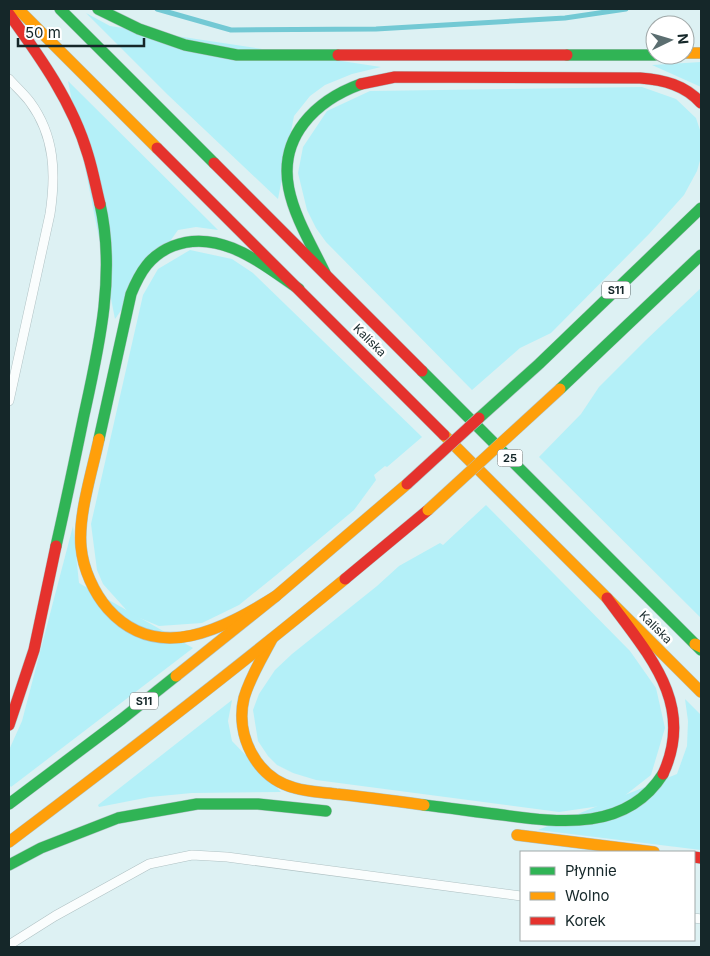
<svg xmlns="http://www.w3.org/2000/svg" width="710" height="956" viewBox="0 0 710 956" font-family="Inter,sans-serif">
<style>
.green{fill:#b4f0f8}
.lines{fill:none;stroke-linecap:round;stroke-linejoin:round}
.stream{stroke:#73c9d4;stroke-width:5}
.lane-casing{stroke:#afc1c3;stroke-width:10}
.fast-casing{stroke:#afc1c3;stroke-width:12}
.slow-casing{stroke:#afc1c3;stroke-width:12}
.jam-casing{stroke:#afc1c3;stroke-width:12}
.lane{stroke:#fafdfd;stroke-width:9}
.fast{stroke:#30b455;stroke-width:11}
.slow{stroke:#ff9f0a;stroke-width:11}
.jam{stroke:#e5322d;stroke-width:11}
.slow-bridge-casing{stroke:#afc1c3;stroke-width:12;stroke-linecap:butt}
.jam-bridge-casing{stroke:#afc1c3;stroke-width:12;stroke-linecap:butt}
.slow-bridge{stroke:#ff9f0a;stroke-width:11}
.jam-bridge{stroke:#e5322d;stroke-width:11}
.labels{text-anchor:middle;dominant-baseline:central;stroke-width:5;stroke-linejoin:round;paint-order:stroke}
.shield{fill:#fff;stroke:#5b6869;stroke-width:1}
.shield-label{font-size:11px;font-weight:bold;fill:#152729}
.street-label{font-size:12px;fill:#152729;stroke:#fff}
</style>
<rect width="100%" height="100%" fill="#ddf1f3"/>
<g class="green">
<polygon points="86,13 110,26 381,67 352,74 325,85 310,96 294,116 278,199 168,95"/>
<polygon points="701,62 701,87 652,65"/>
<polygon points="68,81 218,230 196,227 178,230 115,319"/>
<polygon points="642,87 676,99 696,118 701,133 701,157 697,171 684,195 649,234 551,333 520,348 472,390 326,242 316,228 307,210 298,173 303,147 327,111 370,91"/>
<polygon points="190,250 232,259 253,273 422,437 387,467 385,466 374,475 376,480 354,510 275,576 239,605 202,623 159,626 130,614 103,584 97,570 91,524 143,295 158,269"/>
<polygon points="701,288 701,618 539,457 581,414 599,387 646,340"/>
<polygon points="486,505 630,651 656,688 665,728 651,775 614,804 559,812 316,780 293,773 277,765 268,756 258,741 253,710 259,694 275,670 292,654 377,586 399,566 440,543 443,545"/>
<polygon points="73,526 79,583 193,648 11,787 9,784 9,750 22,721"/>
<polygon points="685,699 701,715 701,850 538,830 677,774 687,746 688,721"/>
<polygon points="232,700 228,721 232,741 281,792 192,793 150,797 99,807 98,805"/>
</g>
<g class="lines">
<polyline class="stream" points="157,9 231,30 376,29 565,18 626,9"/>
<g class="lane-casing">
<g id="lane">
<path d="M9 79C16 87 24 94 30 102 55 136 56 174 50 214L9 401"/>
<polyline points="694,918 701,919"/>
<polyline points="9,945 55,916 149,864 192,855 227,857 521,896"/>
</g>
</g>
<g class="fast-casing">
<g id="fast">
<polyline points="60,9 214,163"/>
<polyline points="98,9 139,29 185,45 237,55 338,55"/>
<polyline points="567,55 655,55"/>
<path d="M325 273C302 225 265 173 304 123 318 105 339 92 361 84"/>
<polyline points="422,371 701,650"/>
<polyline points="560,389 701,255"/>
<polyline points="479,418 539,364 701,208"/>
<path d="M99 439 131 294C140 272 150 255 173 246 220 228 262 264 299 289"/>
<path d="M56 546C66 502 75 459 84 415 99 347 116 274 100 204"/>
<polyline points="9,804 122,719 176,676"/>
<path d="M424 805C450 808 477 812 503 815 561 823 627 831 663 774"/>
<polyline points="9,865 41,848 118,818 197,804 258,804 326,811"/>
</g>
</g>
<g class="slow-casing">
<g id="slow">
<polyline points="18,9 157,148"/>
<polyline points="685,53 701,53"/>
<polyline points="444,435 701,692"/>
<path d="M99 439C92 472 78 515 81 547 83 569 94 593 108 609 158 665 225 628 276 596"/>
<path d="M272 639C262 658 250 677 244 698 235 735 256 778 295 788 308 792 323 792 336 794 366 797 395 801 424 805"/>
<polyline points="695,644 701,647"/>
<polyline points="176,676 276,596 407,484"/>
<polyline points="517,835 654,852"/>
<path d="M9 842C123 756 235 670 345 579"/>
</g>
</g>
<g class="jam-casing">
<g id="jam">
<path d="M9 14C40 57 73 103 88 155 93 171 96 188 100 204"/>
<polyline points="338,55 567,55"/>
<path d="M361 84 395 77 640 78C664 80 685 85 701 103"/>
<polyline points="157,148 444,435"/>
<polyline points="214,163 422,371"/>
<polyline points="345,579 428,510"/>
<path d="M607 598C647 653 696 703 663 774"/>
<polyline points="9,725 34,650 56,546"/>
<polyline points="694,857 701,858"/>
</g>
</g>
<use href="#lane" class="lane"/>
<use href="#fast" class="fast"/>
<use href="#slow" class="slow"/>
<use href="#jam" class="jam"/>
<g class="slow-bridge-casing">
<polyline id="slow-bridge" points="428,510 560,389"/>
</g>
<g class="jam-bridge-casing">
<polyline id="jam-bridge" points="407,484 479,418"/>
</g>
<use href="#slow-bridge" class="slow-bridge"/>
<use href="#jam-bridge" class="jam-bridge"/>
</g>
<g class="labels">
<g class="shield">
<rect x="602" y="281.5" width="28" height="17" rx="4"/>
<rect x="497.5" y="449.5" width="25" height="17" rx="4"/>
<rect x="130" y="692.5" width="28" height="17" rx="4"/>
</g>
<g class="shield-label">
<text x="616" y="290">S11</text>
<text x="510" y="458">25</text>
<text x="144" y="701">S11</text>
</g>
<g class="street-label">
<text transform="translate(370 340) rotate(45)">Kaliska</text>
<text transform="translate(656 627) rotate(45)">Kaliska</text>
</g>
</g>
<rect width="710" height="956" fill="none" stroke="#152729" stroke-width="20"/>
<rect x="520" y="851" width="175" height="90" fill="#ffffff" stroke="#a1a9a9"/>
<rect x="530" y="867" width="25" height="8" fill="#30b455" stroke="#a1a9a9"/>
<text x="565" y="876" font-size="15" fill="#152729">Płynnie</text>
<rect x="530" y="892" width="25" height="8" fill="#ff9f0a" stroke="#a1a9a9"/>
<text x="565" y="901" font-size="15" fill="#152729">Wolno</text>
<rect x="530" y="917" width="25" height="8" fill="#e5322d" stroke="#a1a9a9"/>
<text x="565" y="926" font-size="15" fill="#152729">Korek</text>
<g transform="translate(670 40) rotate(85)"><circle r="24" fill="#ffffff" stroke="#a1a9a9"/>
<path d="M0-4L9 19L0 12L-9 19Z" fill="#5b6e70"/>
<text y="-8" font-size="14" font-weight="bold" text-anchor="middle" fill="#152729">N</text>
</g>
<path d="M18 38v8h126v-8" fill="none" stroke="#152729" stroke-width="2.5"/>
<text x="25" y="38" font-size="15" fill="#152729" stroke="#ffffff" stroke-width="4" paint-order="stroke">50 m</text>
</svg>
